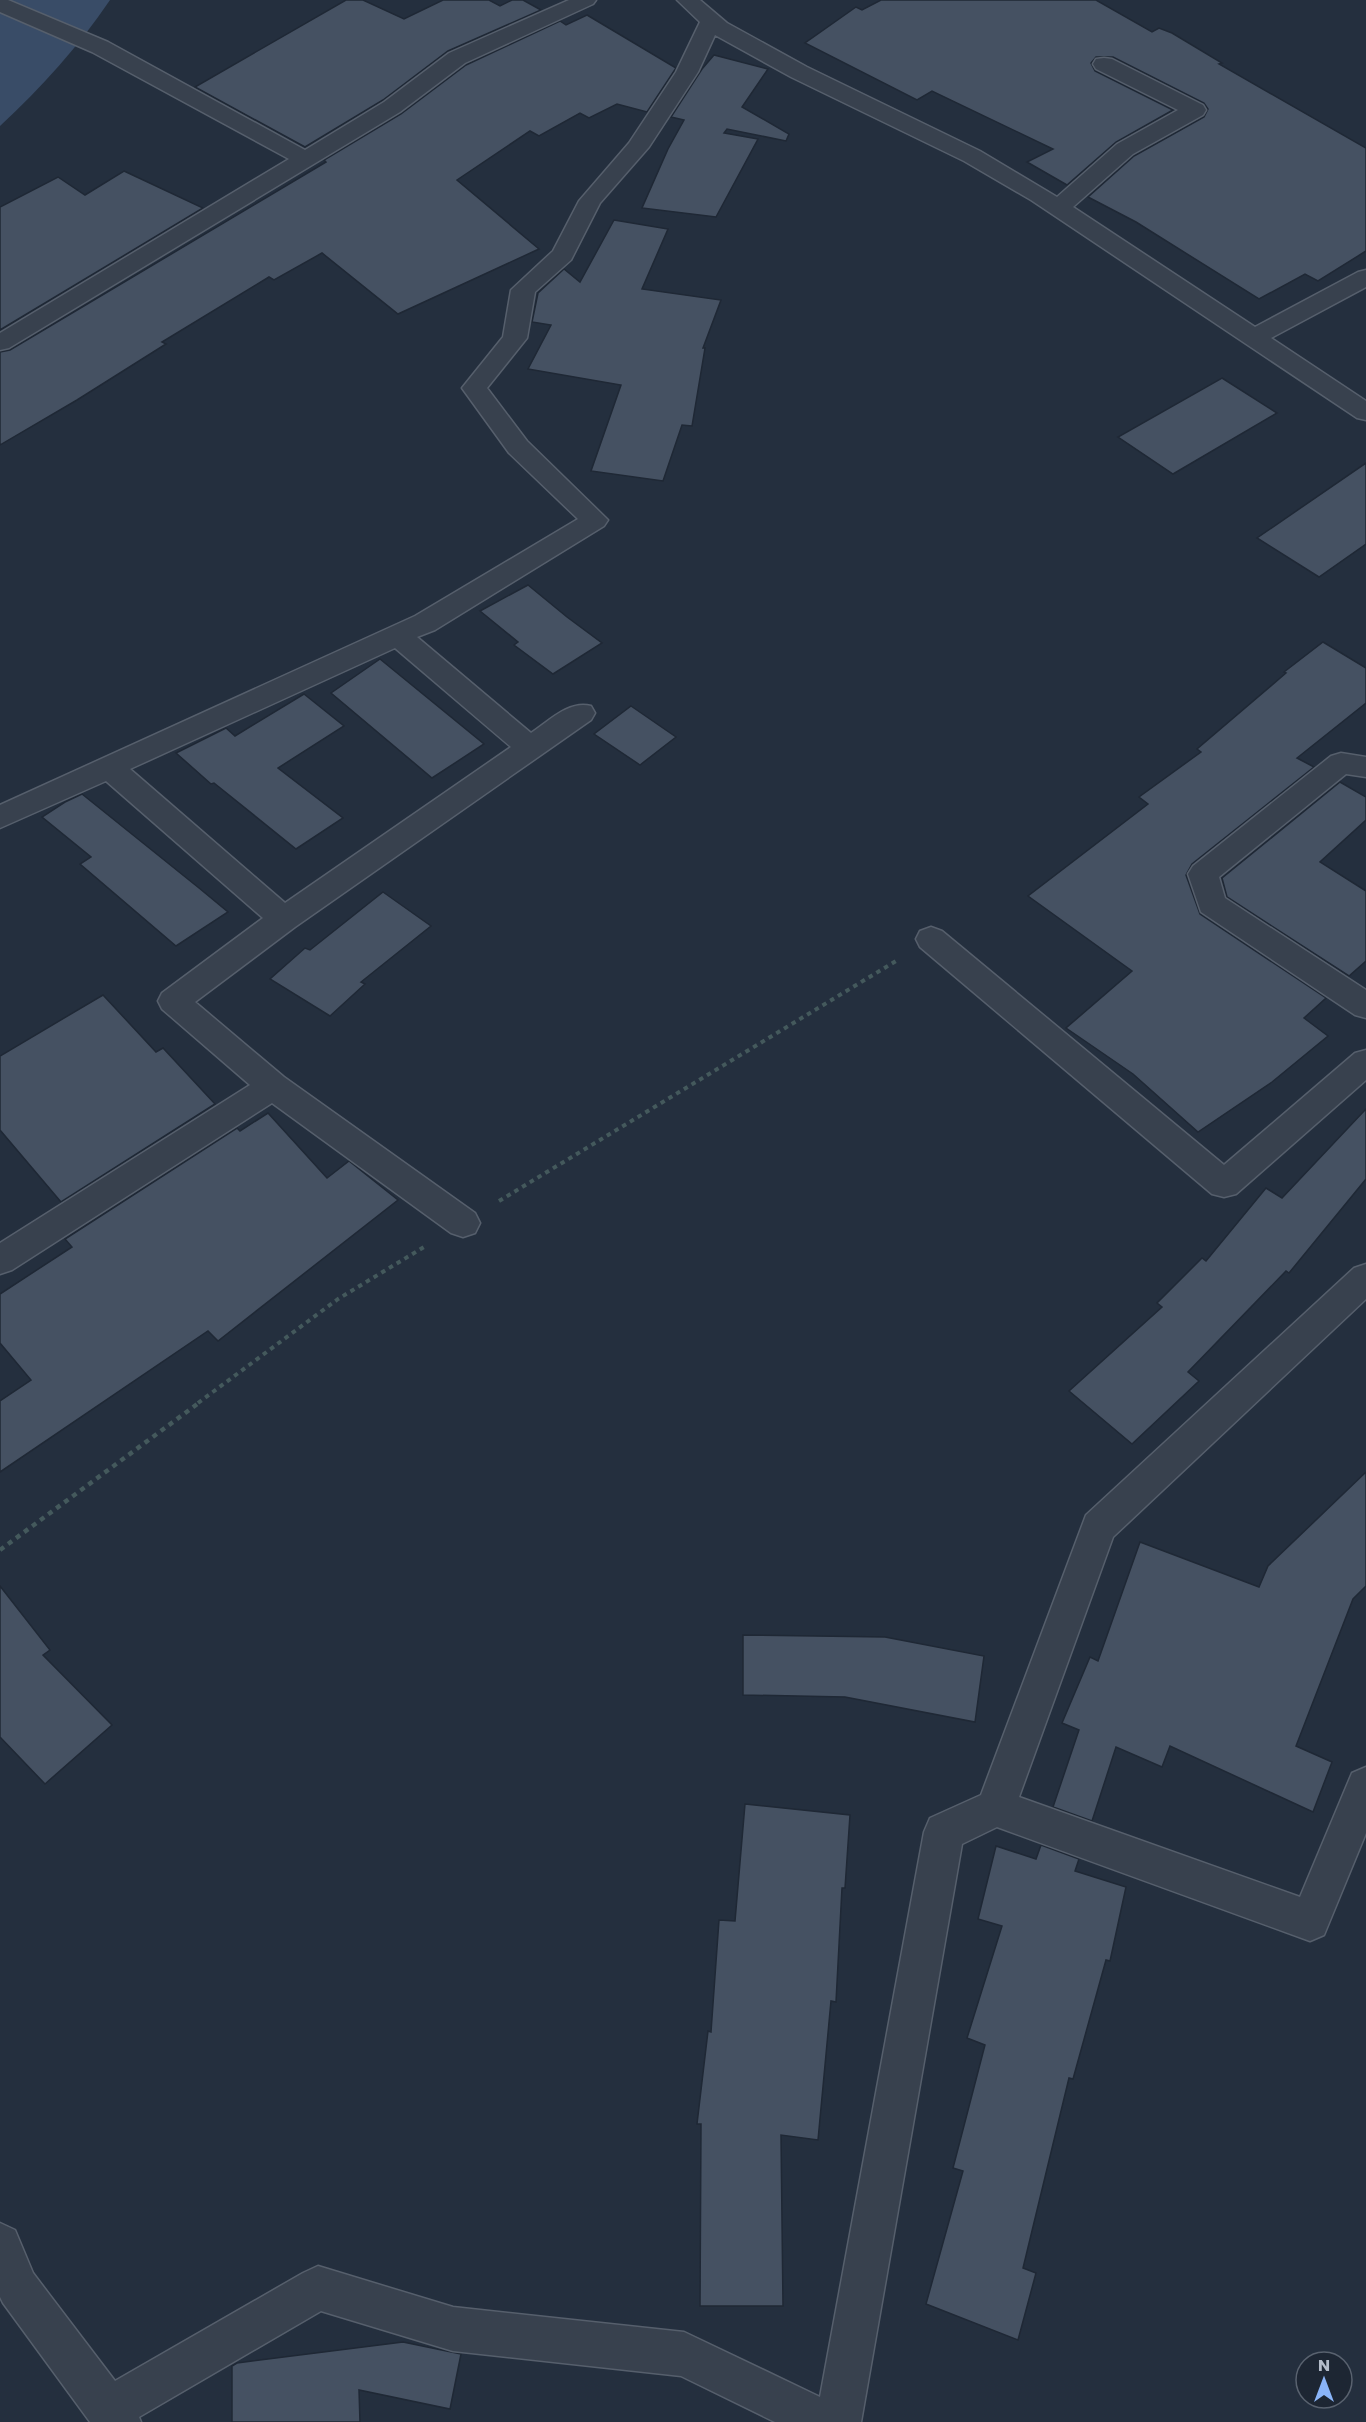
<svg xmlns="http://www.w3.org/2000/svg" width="1366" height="2422" viewBox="0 0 1366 2422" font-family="Poppins,sans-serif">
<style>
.water{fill:#394c67}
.building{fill:#455162;stroke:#1f2835;stroke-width:1.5}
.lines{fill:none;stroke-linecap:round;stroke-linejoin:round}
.minor-casing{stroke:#565f6c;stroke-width:3}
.path-far1{stroke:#44595c;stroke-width:4;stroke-dasharray:4.5 4.5;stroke-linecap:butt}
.path{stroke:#44595c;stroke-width:4.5;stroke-dasharray:5 5;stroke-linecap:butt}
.minor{fill:#38414e;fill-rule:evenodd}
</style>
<rect width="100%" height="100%" fill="#242f3e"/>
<path class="water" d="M0 0H110C79 46 41 88 0 126Z"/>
<g class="building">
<polygon points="346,0 363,0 404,19 443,0 489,0 500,6 512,0 523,0 541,10 448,51 383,100 305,147 195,87"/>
<polygon points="881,0 1096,0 1152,32 1159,28 1172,33 1222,63 1219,64 1366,148 1366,251 1318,281 1305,274 1259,299 1136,222 1088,197 1134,156 1204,117 1208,109 1204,103 1113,57 1096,57 1091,63 1095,71 1173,110 1116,142 1067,185 1027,162 1053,149 932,91 917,100 805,43 856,7 862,10"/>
<polygon points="587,15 676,68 647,112 617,104 589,118 580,113 539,136 530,131 457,180 539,249 398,314 322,253 274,280 269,277 162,342 166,344 77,400 0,445 0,352 10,350 326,162 324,160 401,114 466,65 560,21 566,25"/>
<polygon points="714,55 768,69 742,107 789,134 786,141 727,129 724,133 758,139 716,217 642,208 668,149 684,120 671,117 702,69"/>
<polygon points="124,171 203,208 0,330 0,207 58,177 85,195"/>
<polygon points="614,220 668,229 642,289 721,300 703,348 705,348 692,426 682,425 663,481 591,471 621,385 528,369 551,325 532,322 538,293 564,269 580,282"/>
<polygon points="1222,378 1277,413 1173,474 1118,437"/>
<polygon points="1366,463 1366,544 1319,577 1257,538"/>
<polygon points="528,585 567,617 602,643 553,674 514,645 518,642 480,611"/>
<polygon points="1323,642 1366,668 1366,703 1297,758 1314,767 1192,864 1186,875 1200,914 1326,998 1304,1018 1328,1036 1272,1082 1198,1132 1133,1074 1066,1028 1132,971 1028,896 1148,804 1139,797 1201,752 1197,749 1286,673 1284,672"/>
<polygon points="380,659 484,744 432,778 331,693"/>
<polygon points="304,694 344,726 278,768 343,818 296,849 214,783 211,784 176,753 226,728 235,736"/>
<polygon points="631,706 676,737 640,765 594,734"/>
<polygon points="1340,782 1366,797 1366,820 1320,862 1366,891 1366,961 1349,976 1227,897 1222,878"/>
<polygon points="82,794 199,888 228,912 176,946 80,864 91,857 42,817 65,802"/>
<polygon points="383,892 431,926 361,982 365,984 330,1016 270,979 305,948 310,950"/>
<polygon points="103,995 156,1052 163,1048 215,1104 61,1202 0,1130 0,1056"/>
<polygon points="1366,1109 1366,1179 1289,1273 1286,1271 1188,1372 1199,1381 1132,1444 1069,1391 1162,1307 1157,1303 1202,1258 1206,1261 1266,1188 1282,1198"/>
<polygon points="268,1113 327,1178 349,1161 398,1200 218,1341 208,1331 0,1472 0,1401 31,1380 0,1343 0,1294 72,1247 65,1239 237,1128 240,1131"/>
<polygon points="1366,1472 1366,1586 1353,1599 1296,1746 1332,1762 1313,1812 1170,1746 1162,1767 1116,1747 1092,1821 1053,1807 1079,1730 1062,1723 1090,1657 1098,1661 1140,1542 1259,1587 1268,1566"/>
<polygon points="0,1586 50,1650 43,1655 112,1725 45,1784 0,1737"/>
<polygon points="743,1635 885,1637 984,1656 975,1722 845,1697 743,1695"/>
<polygon points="745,1804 850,1815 845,1888 842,1888 836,2002 831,2001 818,2140 781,2135 783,2306 700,2306 701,2124 697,2124 708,2031 711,2032 719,1920 735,1921"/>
<polygon points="1041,1845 1079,1859 1075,1871 1126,1887 1110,1961 1106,1960 1073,2079 1069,2078 1023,2268 1036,2273 1018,2340 926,2304 963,2171 953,2168 985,2045 967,2038 1002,1926 978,1919 996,1846 1036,1859"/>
<polygon points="403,2342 461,2354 450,2409 359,2390 360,2422 232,2422 232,2366 237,2363"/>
</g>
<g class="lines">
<g class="minor-casing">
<g id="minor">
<polygon points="0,0 8,0 108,42 305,150 384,102 449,53 569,0 596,0 593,4 465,63 400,112 9,348 0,350 0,333 289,159 92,52 0,12"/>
<path d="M677 0H700L727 23 807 67 980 151 1057 197 1117 144 1178 110 1096 69 1093 64 1096 59 1104 58 1112 59 1203 105 1206 110 1203 115 1133 154 1073 207 1255 327 1358 272 1366 270V287L1271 338 1366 401V420L1357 418 1031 200 964 161 791 77 715 35 698 72 649 147 600 203 571 260 535 292 527 338 487 388 527 441 608 520 604 526 435 630 417 637 531 733C549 721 569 700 591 706L595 713 591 720 295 927 195 1002 284 1077 475 1213 480 1223 475 1233 463 1237 451 1233 272 1103 12 1270 0 1274V1243L250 1085 162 1009 158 1001 162 993 263 918 106 781 0 828V805L415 616 578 519 509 453 462 388 503 337 511 290 553 251 579 201 629 143 676 72 700 22ZM395 648 511 747 285 903 130 769Z"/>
<polygon points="1341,753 1366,757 1366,777 1346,774 1219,877 1225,898 1366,990 1366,1018 1355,1015 1201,912 1188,874 1193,866 1331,756"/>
<polygon points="931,927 942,931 1224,1165 1355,1053 1366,1050 1366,1080 1236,1194 1224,1197 1212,1194 920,947 916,939 920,931"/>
<polygon points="1366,1264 1366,1299 1113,1537 1019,1797 1300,1897 1352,1773 1366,1767 1366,1833 1324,1935 1310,1941 997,1827 962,1844 861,2422 775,2422 681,2376 453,2351 321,2311 139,2417 141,2422 90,2422 3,2303 0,2297 0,2223 15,2230 33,2273 115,2381 303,2273 318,2266 453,2307 684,2332 820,2397 924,1832 930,1818 981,1795 1086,1515 1354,1268"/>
</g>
</g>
<g class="path-far1">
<polyline points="499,1201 896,961"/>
<polyline points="198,1403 338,1299 424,1247"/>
</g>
<polyline class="path" points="0,1550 200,1402"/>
<use href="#minor" class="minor"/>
</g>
<g transform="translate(1324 2380)"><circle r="28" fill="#1d2633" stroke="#59626f" stroke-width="1.5"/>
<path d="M0-4.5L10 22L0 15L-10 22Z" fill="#8ab4f8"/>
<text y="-9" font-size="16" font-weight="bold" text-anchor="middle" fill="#b4bcc9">N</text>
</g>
</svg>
